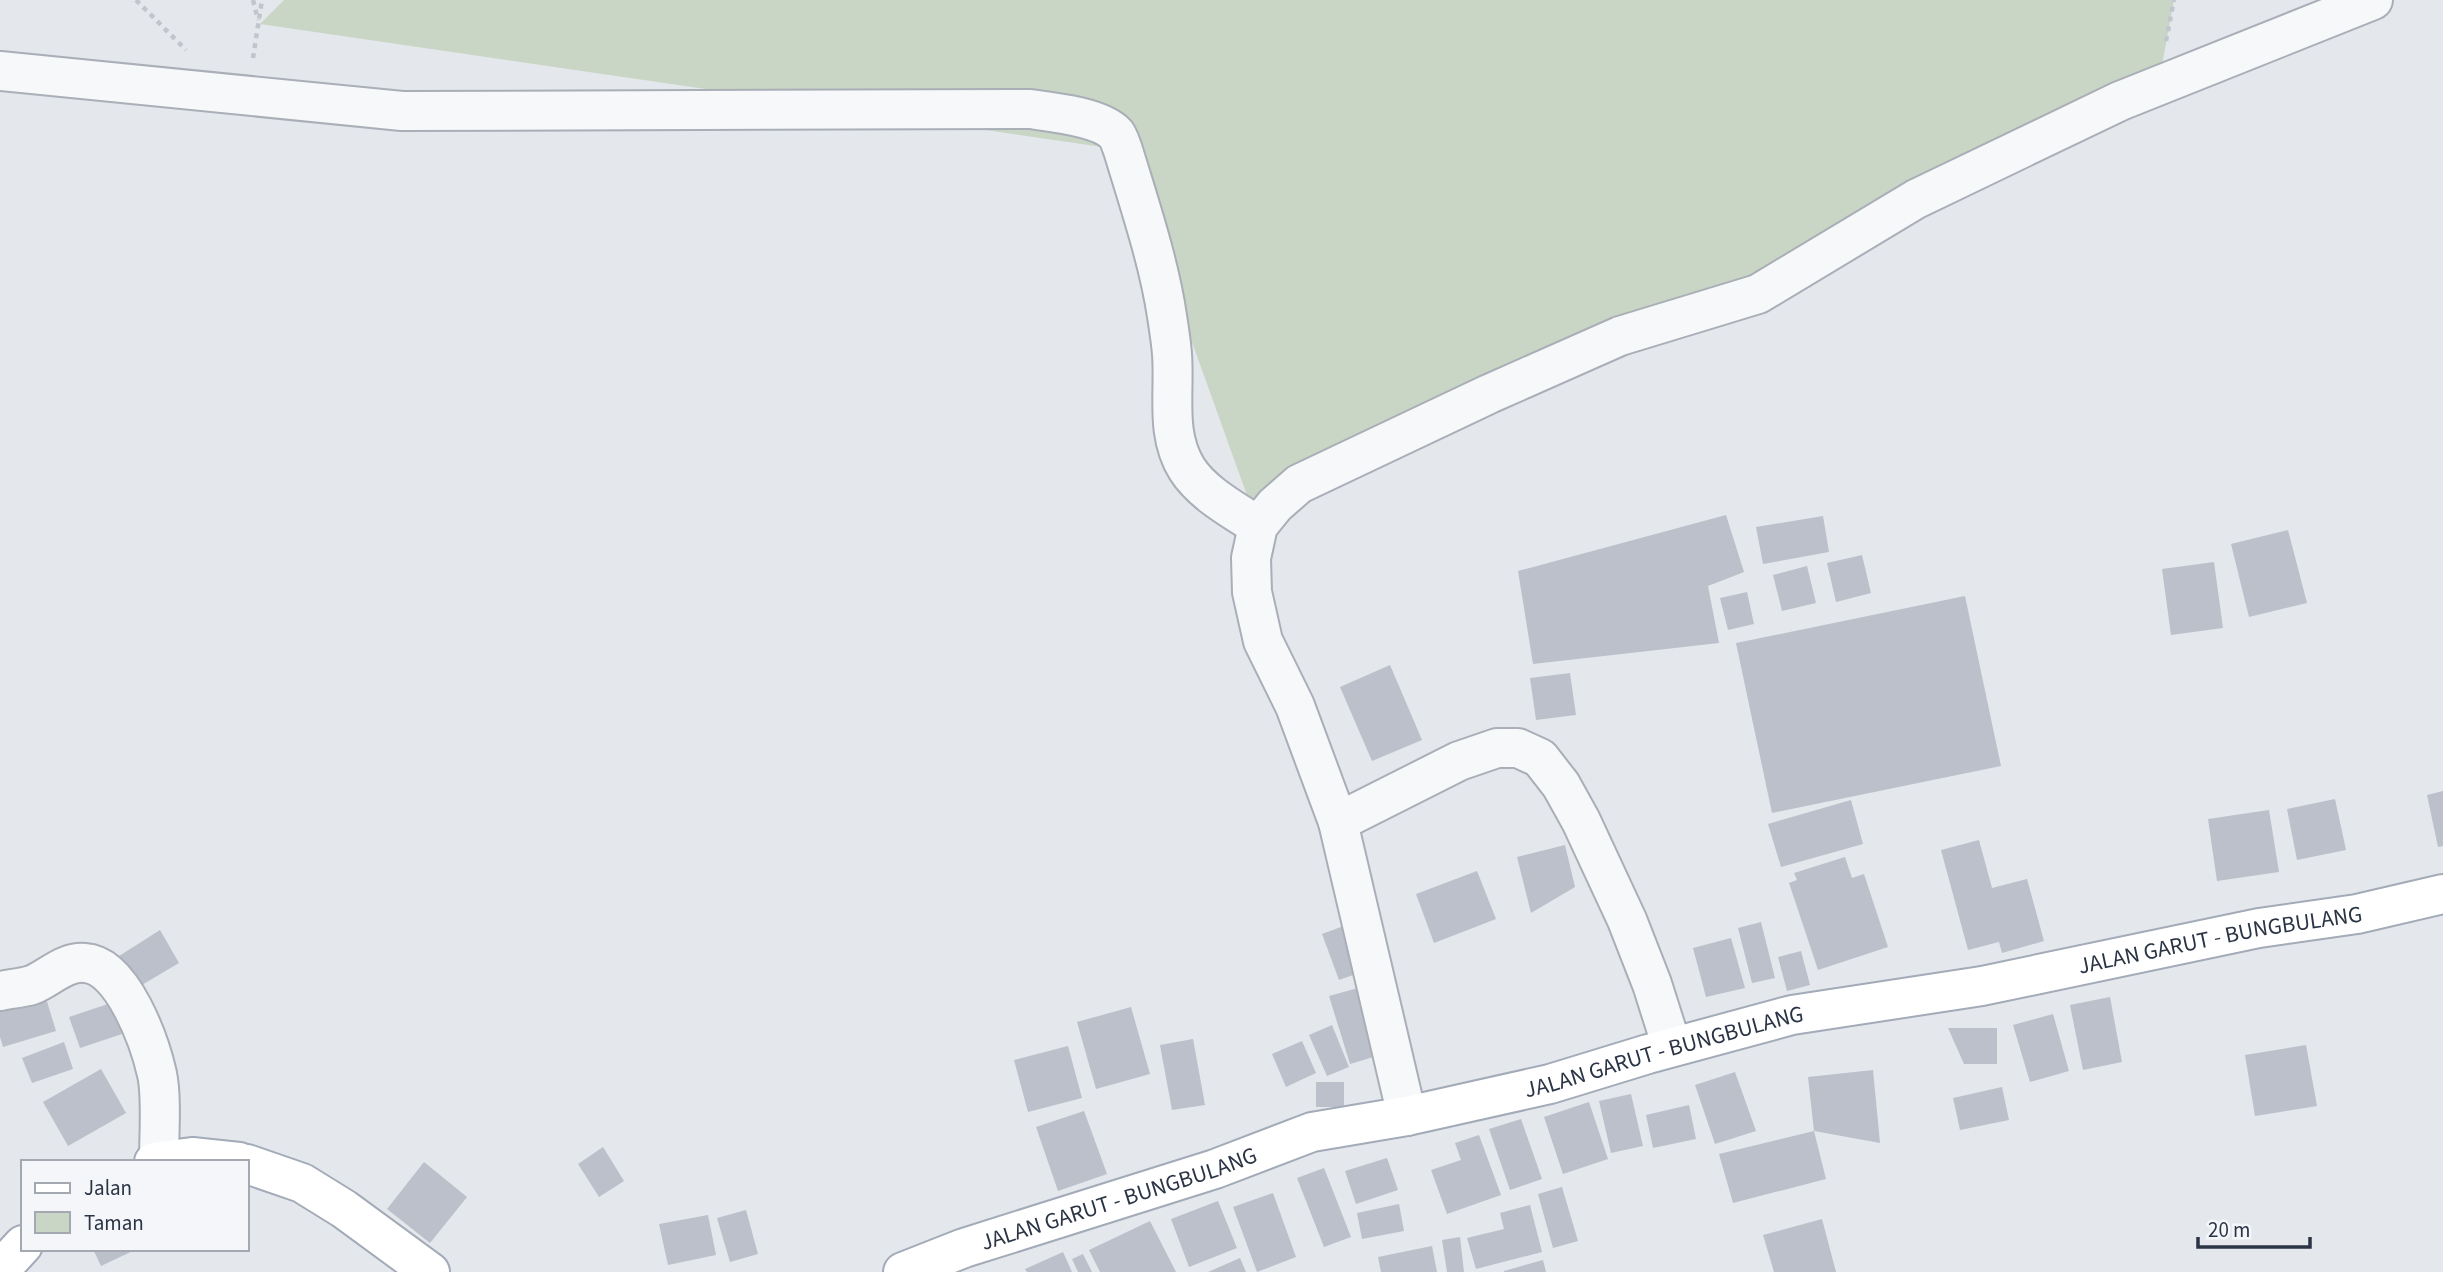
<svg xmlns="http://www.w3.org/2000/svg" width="2443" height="1272" viewBox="0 0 2443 1272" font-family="'Source Sans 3',sans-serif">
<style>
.green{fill:#c9d6c5}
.building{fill:#bbc0ca}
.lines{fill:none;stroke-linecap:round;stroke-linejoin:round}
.minor-casing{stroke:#a9aeb7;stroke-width:42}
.major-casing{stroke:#a3abb8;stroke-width:42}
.path{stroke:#c2c5cb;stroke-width:4.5;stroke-dasharray:5 5;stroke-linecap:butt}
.minor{stroke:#f7f8fa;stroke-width:38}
.major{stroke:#fff;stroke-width:38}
.labels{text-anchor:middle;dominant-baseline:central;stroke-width:5;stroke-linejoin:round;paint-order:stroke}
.street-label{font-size:23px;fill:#2b3445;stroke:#f4f6f9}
</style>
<rect width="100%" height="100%" fill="#e4e7ec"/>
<polygon class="green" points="284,0 2174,0 2158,87 1258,526 1123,150 260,24"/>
<g class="building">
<polygon points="1726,515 1744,572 1708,586 1719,643 1533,664 1518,571"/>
<polygon points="1823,516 1829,552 1763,564 1756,527"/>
<polygon points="2288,530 2307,603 2249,617 2231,544"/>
<polygon points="1862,555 1871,593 1836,602 1827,563"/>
<polygon points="2214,562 2223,628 2171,635 2162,569"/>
<polygon points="1807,566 1816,603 1782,611 1773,575"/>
<polygon points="1747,592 1754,624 1728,630 1720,598"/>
<polygon points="1965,596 2001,766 1772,813 1736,643"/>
<polygon points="1390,665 1422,740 1372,761 1340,687"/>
<polygon points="1570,673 1576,715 1536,720 1530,678"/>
<polygon points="2443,791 2443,846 2438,847 2427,795"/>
<polygon points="2335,799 2346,850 2297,860 2287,809"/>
<polygon points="1851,800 1863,844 1781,867 1768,824"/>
<polygon points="2269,810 2279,872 2217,881 2208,819"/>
<polygon points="1979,840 1992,888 2027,879 2044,941 2002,953 1999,942 1968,950 1941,850"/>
<polygon points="1565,845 1575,887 1531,913 1517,857"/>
<polygon points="1845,857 1852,878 1864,874 1888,947 1818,970 1789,883 1797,880 1794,873"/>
<polygon points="1477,871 1496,919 1434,943 1416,894"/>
<polygon points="1761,922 1775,978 1752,983 1738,928"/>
<polygon points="1352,923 1370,969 1339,980 1322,934"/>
<polygon points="160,930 179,963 135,989 116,958"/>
<polygon points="1731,938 1745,988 1706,997 1693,948"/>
<polygon points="1801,951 1810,985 1787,991 1778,957"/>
<polygon points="1369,985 1390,1052 1350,1064 1329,996"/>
<polygon points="45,995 56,1031 3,1047 0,1037 0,1008"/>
<polygon points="2110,997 2122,1062 2083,1070 2070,1005"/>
<polygon points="126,998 137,1029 80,1048 69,1017"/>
<polygon points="1131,1007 1150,1074 1096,1089 1077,1022"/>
<polygon points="2053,1014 2069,1071 2030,1082 2013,1025"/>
<polygon points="1332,1025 1349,1067 1327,1076 1309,1035"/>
<polygon points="1948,1028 1997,1028 1997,1064 1964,1064"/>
<polygon points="1193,1039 1205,1105 1172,1110 1160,1045"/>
<polygon points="1302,1041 1316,1073 1286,1087 1272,1054"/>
<polygon points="64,1042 73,1069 32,1083 22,1058"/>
<polygon points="2306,1045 2317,1106 2255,1116 2245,1055"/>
<polygon points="1068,1046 1082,1098 1028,1112 1014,1060"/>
<polygon points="101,1069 126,1113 68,1146 43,1102"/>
<polygon points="1873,1070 1880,1143 1814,1131 1826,1179 1733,1203 1719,1154 1814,1131 1808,1077"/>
<polygon points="1735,1072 1756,1131 1715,1144 1695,1085"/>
<rect x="1316" y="1082" width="28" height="25"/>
<polygon points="2002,1087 2009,1120 1960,1130 1953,1098"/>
<polygon points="1631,1094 1643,1146 1611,1153 1599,1101"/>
<polygon points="1589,1102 1608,1159 1563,1174 1544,1117"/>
<polygon points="1689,1105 1696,1139 1653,1148 1646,1115"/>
<polygon points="1084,1111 1107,1174 1058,1191 1036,1127"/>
<polygon points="1521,1119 1542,1179 1510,1190 1489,1129"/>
<polygon points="1479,1135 1501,1195 1447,1214 1431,1170 1461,1160 1455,1143"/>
<polygon points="603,1147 624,1181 599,1197 578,1164"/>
<polygon points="1387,1158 1398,1190 1356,1204 1345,1171"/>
<polygon points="424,1162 467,1197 430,1243 387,1209"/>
<polygon points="1324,1168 1351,1237 1324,1247 1297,1178"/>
<polygon points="1562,1187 1578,1241 1553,1248 1538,1194"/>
<polygon points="1273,1193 1296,1257 1257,1272 1233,1207"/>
<polygon points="1218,1201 1237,1248 1189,1267 1171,1219"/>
<polygon points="1399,1204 1404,1231 1362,1239 1357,1213"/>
<polygon points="1530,1205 1542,1252 1476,1269 1467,1238 1504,1229 1500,1213"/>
<polygon points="746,1210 758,1254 730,1262 717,1218"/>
<polygon points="708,1215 716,1255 668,1265 659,1224"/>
<polygon points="1822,1219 1836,1272 1774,1272 1763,1235"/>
<polygon points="1150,1221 1176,1272 1100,1272 1089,1250"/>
<polygon points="1460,1237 1464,1272 1447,1272 1442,1240"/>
<polygon points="1432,1246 1437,1272 1381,1272 1378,1257"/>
<polygon points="93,1249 137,1249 101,1266"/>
<polygon points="1063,1252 1072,1272 1027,1272 1025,1269"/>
<polygon points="1083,1254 1092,1272 1078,1272 1072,1259"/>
<polygon points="1240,1258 1246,1272 1208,1272"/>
<polygon points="1543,1260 1546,1272 1504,1272 1504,1271"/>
</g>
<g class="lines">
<g class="minor-casing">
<g id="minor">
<path d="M0 71 402 111 1030 109C1052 112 1101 117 1116 134 1119 138 1121 145 1123 150 1139 203 1159 262 1167 316 1169 329 1171 341 1172 354 1175 393 1165 434 1187 469 1203 494 1234 510 1258 526"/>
<polyline points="1338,822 1459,761 1497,748 1518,748 1540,758 1561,785 1581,821 1627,920 1652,984 1672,1047"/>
<path d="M0 991C10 989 22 988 32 985 49 978 65 961 85 963 123 965 150 1043 157 1074 162 1097 159 1135 159 1160"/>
<polyline points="1407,1116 1338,822 1295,706 1263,641 1252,592 1251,558 1258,526 1275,505 1299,484 1489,394 1620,336 1758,294 1916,199 2120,101 2373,0"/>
</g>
</g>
<g class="major-casing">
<g id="major">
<polyline points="154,1162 192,1157 239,1162"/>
<polyline points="247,1164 302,1183 344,1209 430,1272"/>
<polyline points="0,1270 23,1245"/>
<path id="s1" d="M903 1272 964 1248 1215 1169 1312 1132 1407 1116 1550 1084 1648 1054 1792 1015 1982 986 2259 928 2357 914 2443 894"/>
</g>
</g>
<g class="path">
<polyline points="136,0 186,50"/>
<polyline points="253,0 258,20"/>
<polyline points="2166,41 2174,0"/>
<polyline points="253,58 262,0"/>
</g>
<use href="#minor" class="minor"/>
<use href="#major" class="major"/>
</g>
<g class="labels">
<g class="street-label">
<text stroke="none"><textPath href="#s1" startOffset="1362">JALAN GARUT - BUNGBULANG</textPath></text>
<text stroke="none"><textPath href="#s1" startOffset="794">JALAN GARUT - BUNGBULANG</textPath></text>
<text stroke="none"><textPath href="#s1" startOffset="228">JALAN GARUT - BUNGBULANG</textPath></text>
</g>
</g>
<rect x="21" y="1160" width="228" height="91" fill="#f4f6f9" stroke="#a4a8b1" stroke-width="2"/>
<rect x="35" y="1183" width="35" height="10" fill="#ffffff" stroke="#a4a8b1" stroke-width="2"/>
<text x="84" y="1195" font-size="21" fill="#2b3445">Jalan</text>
<rect x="35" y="1212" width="35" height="21" fill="#c9d6c5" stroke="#a4a8b1" stroke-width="2"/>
<text x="84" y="1230" font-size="21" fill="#2b3445">Taman</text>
<path d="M2198 1237v10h112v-10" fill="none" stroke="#2b3445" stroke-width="3.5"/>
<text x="2208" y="1237" font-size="21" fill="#2b3445" stroke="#f4f6f9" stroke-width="5" paint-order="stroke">20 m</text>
</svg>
